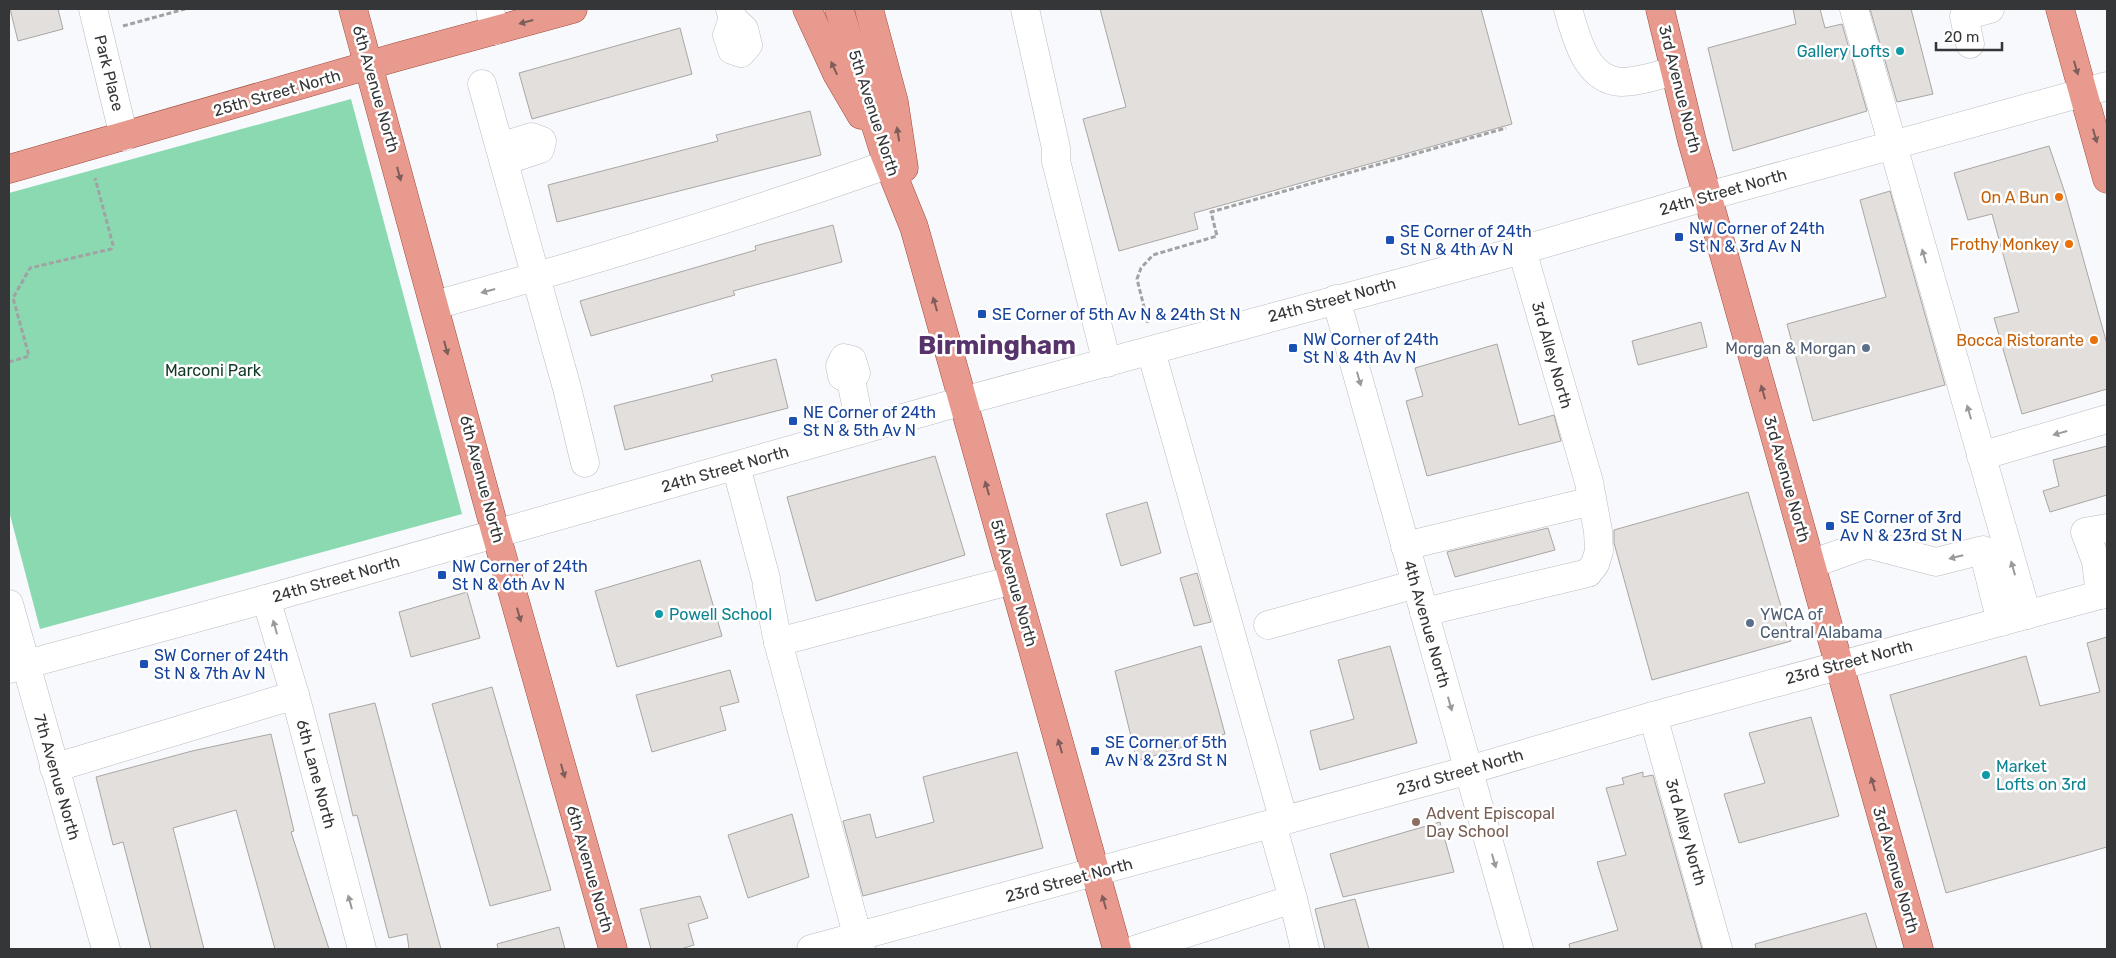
<svg xmlns="http://www.w3.org/2000/svg" width="2116" height="958" viewBox="0 0 2116 958" font-family="Rubik,sans-serif">
<style>
.green{fill:#8bd9b1}
.building{fill:#e2dfdc;stroke:#a9a6a3}
.lines{fill:none;stroke-linecap:round;stroke-linejoin:round}
.minor-casing{stroke:#babcc0;stroke-width:29}
.major-casing{stroke:#a14b3e;stroke-width:29}
.path{stroke:#a1a2a4;stroke-width:3;stroke-dasharray:5 2.5;stroke-linecap:butt}
.minor{stroke:#fff;stroke-width:28}
.major{stroke:#e99a8e;stroke-width:28}
.oneway{fill:#7d5e5a}
.oneway2{fill:#9a9a9b}
.culture-dot{fill:#0f9aa8;stroke:#fff;stroke-width:2}
.food-dot{fill:#e8710a;stroke:#fff;stroke-width:2}
.transit-dot{fill:#1a4fb4;stroke:#fff;stroke-width:2}
.service-dot{fill:#5c6f8a;stroke:#fff;stroke-width:2}
.education-dot{fill:#8d6e63;stroke:#fff;stroke-width:2}
.labels{text-anchor:middle;dominant-baseline:central;stroke-width:5;stroke-linejoin:round;paint-order:stroke}
.culture-label{font-size:16px;fill:#0d838f;stroke:#fff;text-anchor:start}
.street-label{font-size:16px;fill:#353637;stroke:#fff}
.food-label{font-size:16px;fill:#c56008;stroke:#fff;text-anchor:end}
.transit-label{font-size:16px;fill:#164399;stroke:#fff;text-anchor:start}
.service-label{font-size:16px;fill:#4e5e75;stroke:#fff;text-anchor:end}
.park-label{font-size:16px;fill:#113827;stroke:#fff}
.education-label{font-size:16px;fill:#785e54;stroke:#fff;text-anchor:start}
.town-label{font-size:26px;font-weight:bold;fill:#56336b;stroke:#fff}
</style>
<rect width="100%" height="100%" fill="#f7f9fc"/>
<polygon class="green" points="351,99 462,514 40,629 9,511 9,193"/>
<g class="building">
<polygon points="10,9 58,9 63,29 18,41"/>
<polygon points="1100,9 1481,9 1512,124 1194,213 1198,229 1119,251 1083,119 1126,107"/>
<polygon points="1793,9 1820,9 1825,28 1842,24 1867,111 1733,151 1708,48 1796,24"/>
<polygon points="1870,9 1911,9 1933,94 1897,102"/>
<polygon points="680,28 692,74 532,119 519,73"/>
<polygon points="810,111 821,155 557,222 548,185 718,141 716,135"/>
<polygon points="2049,146 2065,193 2107,344 2107,389 2022,414 1994,318 2019,312 1992,214 1968,220 1954,173"/>
<polygon points="1890,191 1945,385 1813,421 1787,324 1886,297 1860,200"/>
<polygon points="833,225 842,262 733,291 735,295 591,336 580,301 756,250 755,246"/>
<polygon points="1701,322 1707,347 1638,365 1632,341"/>
<polygon points="1497,344 1519,425 1554,415 1561,441 1427,476 1406,401 1423,396 1415,368"/>
<polygon points="776,359 788,408 625,450 614,406 713,381 711,375"/>
<polygon points="2107,446 2107,495 2050,512 2043,491 2059,486 2053,460"/>
<polygon points="935,456 965,555 816,601 787,497"/>
<polygon points="1748,492 1791,641 1652,680 1614,543 1614,530"/>
<polygon points="1147,502 1161,553 1121,566 1106,514"/>
<polygon points="1548,528 1555,550 1455,577 1447,552"/>
<polygon points="700,560 722,636 617,667 595,591"/>
<polygon points="1197,573 1211,622 1194,626 1180,578"/>
<polygon points="467,592 480,638 411,657 399,612"/>
<polygon points="2107,637 2107,847 1946,893 1890,695 2026,656 2040,706 2100,692 2087,643"/>
<polygon points="1201,646 1225,734 1137,761 1115,671"/>
<polygon points="1390,646 1417,743 1320,770 1310,731 1354,719 1338,660"/>
<polygon points="730,670 739,702 720,707 726,730 652,752 636,695"/>
<polygon points="492,687 551,890 490,906 432,704"/>
<polygon points="375,703 401,802 441,949 409,949 407,934 389,938 357,815 353,816 329,714"/>
<polygon points="1811,717 1839,816 1739,843 1724,794 1765,783 1749,733"/>
<polygon points="271,734 294,831 291,832 329,949 275,949 236,810 173,828 204,949 151,949 123,842 113,845 96,777 192,751"/>
<polygon points="1017,752 1043,848 863,896 843,821 870,814 876,838 934,822 923,777"/>
<polygon points="1643,772 1643,777 1653,775 1702,949 1570,949 1569,944 1618,930 1597,862 1626,855 1606,788 1624,784 1622,778"/>
<polygon points="792,814 809,877 748,898 728,835"/>
<polygon points="1440,822 1454,872 1343,897 1330,854"/>
<polygon points="700,896 708,918 688,924 694,945 681,949 651,949 640,909"/>
<polygon points="1355,899 1369,949 1325,949 1315,909"/>
<polygon points="1866,913 1877,949 1756,949 1755,944"/>
<polygon points="559,927 565,949 498,949 497,944"/>
</g>
<g class="lines">
<g class="minor-casing">
<g id="minor">
<polyline points="93,9 124,137"/>
<polyline points="490,9 494,31"/>
<polyline points="730,9 733,19 727,35 732,50 741,53 748,45 744,29 733,19"/>
<polyline points="1025,9 1056,148 1056,161 1107,363"/>
<path d="M1568 9C1576 37 1586 81 1622 82 1639 82 1658 75 1675 71"/>
<polyline points="1854,9 2027,615"/>
<polyline points="1970,44 1964,16 1990,9"/>
<polyline points="482,84 567,388 585,463"/>
<polyline points="500,147 531,137 542,141 540,149 504,161"/>
<polyline points="1336,299 1519,949"/>
<path d="M435 305C587 263 739 217 889 164"/>
<polyline points="1151,351 1284,821"/>
<polygon points="844,358 852,360 856,373 851,380 842,376 840,366"/>
<polyline points="851,380 861,430"/>
<polyline points="1981,456 2107,419"/>
<polyline points="736,466 766,579"/>
<polyline points="1405,546 1592,501"/>
<polyline points="1811,564 1867,544 1936,562 1983,550 2001,622"/>
<polyline points="767,587 778,642"/>
<polyline points="2100,595 2096,561 2085,532 2107,528"/>
<polyline points="266,599 295,695 362,949"/>
<polyline points="9,604 106,949"/>
<polyline points="1424,612 1588,573 1595,564 1599,551 1598,531 1589,482 1522,250"/>
<polyline points="1268,625 1416,584"/>
<polyline points="9,669 266,599 963,401 1522,250 1708,196 2107,86"/>
<polyline points="1653,716 1718,949"/>
<polyline points="54,768 295,695"/>
<polyline points="1272,824 1293,899"/>
<polyline points="811,949 1469,770 1653,716 2107,593"/>
<polyline points="861,949 778,642 1013,580"/>
<polyline points="1137,949 1293,899 1305,949"/>
</g>
</g>
<g class="major-casing">
<g id="major">
<polyline points="353,9 496,534 613,949"/>
<polyline points="807,9 837,74 861,115"/>
<polyline points="839,9 885,155 914,227 1117,949"/>
<polyline points="869,9 894,102 904,168"/>
<polyline points="1660,9 1692,141 1919,949"/>
<polyline points="2060,9 2107,179"/>
<polyline points="9,169 397,57 573,9"/>
</g>
</g>
<g class="path">
<polyline points="123,26 185,9"/>
<polyline points="1148,323 1137,279 1141,268 1153,255 1217,236 1211,212 1506,128"/>
<polyline points="9,362 29,356 13,298 30,268 111,249 113,245 95,178"/>
</g>
<use href="#minor" class="minor"/>
<use href="#major" class="major"/>
</g>
<defs><path id="oneway-solid" d="M-6-.8H1V-3.2L6.5 0L1 3.2V.8H-6Z" transform="scale(1.25)"/></defs>
<g class="oneway">
<use href="#oneway-solid" transform="translate(526 22) rotate(165)"/>
<use href="#oneway-solid" transform="translate(834 68) rotate(-115)"/>
<use href="#oneway-solid" transform="translate(2076 68) rotate(74)"/>
<use href="#oneway-solid" transform="translate(898 134) rotate(-99)"/>
<use href="#oneway-solid" transform="translate(2095 136) rotate(74)"/>
<use href="#oneway-solid" transform="translate(399 174) rotate(75)"/>
<use href="#oneway-solid" transform="translate(935 304) rotate(-106)"/>
<use href="#oneway-solid" transform="translate(446 348) rotate(75)"/>
<use href="#oneway-solid" transform="translate(1763 392) rotate(-106)"/>
<use href="#oneway-solid" transform="translate(987 488) rotate(-106)"/>
<use href="#oneway-solid" transform="translate(519 615) rotate(74)"/>
<use href="#oneway-solid" transform="translate(1060 746) rotate(-106)"/>
<use href="#oneway-solid" transform="translate(563 771) rotate(74)"/>
<use href="#oneway-solid" transform="translate(1873 784) rotate(-106)"/>
<use href="#oneway-solid" transform="translate(1104 902) rotate(-106)"/>
</g>
<g class="oneway2">
<use href="#oneway-solid" transform="translate(1924 256) rotate(-106)"/>
<use href="#oneway-solid" transform="translate(488 291) rotate(165)"/>
<use href="#oneway-solid" transform="translate(1359 379) rotate(74)"/>
<use href="#oneway-solid" transform="translate(1969 412) rotate(-106)"/>
<use href="#oneway-solid" transform="translate(2060 433) rotate(164)"/>
<use href="#oneway-solid" transform="translate(1956 557) rotate(166)"/>
<use href="#oneway-solid" transform="translate(2013 568) rotate(-106)"/>
<use href="#oneway-solid" transform="translate(275 627) rotate(-106)"/>
<use href="#oneway-solid" transform="translate(1450 704) rotate(74)"/>
<use href="#oneway-solid" transform="translate(1494 861) rotate(74)"/>
<use href="#oneway-solid" transform="translate(350 902) rotate(-105)"/>
</g>
<g class="culture-dot">
<circle cx="1900" cy="51" r="5"/>
<circle cx="659" cy="614" r="5"/>
<circle cx="1986" cy="775" r="5"/>
</g>
<g class="food-dot">
<circle cx="2059" cy="197" r="5"/>
<circle cx="2069" cy="244" r="5"/>
<circle cx="2094" cy="340" r="5"/>
</g>
<g class="transit-dot">
<rect x="1674" y="232" width="10" height="10" rx="2.5"/>
<rect x="1385" y="235" width="10" height="10" rx="2.5"/>
<rect x="977" y="309" width="10" height="10" rx="2.5"/>
<rect x="1288" y="343" width="10" height="10" rx="2.5"/>
<rect x="788" y="416" width="10" height="10" rx="2.5"/>
<rect x="1825" y="521" width="10" height="10" rx="2.5"/>
<rect x="437" y="570" width="10" height="10" rx="2.5"/>
<rect x="139" y="659" width="10" height="10" rx="2.5"/>
<rect x="1090" y="746" width="10" height="10" rx="2.5"/>
</g>
<g class="service-dot">
<circle cx="1866" cy="348" r="5"/>
<circle cx="1750" cy="623" r="5"/>
</g>
<circle class="education-dot" cx="1416" cy="822" r="5"/>
<g class="labels">
<g class="culture-label">
<text x="1890" y="51" text-anchor="end">Gallery Lofts</text>
<text x="669" y="614">Powell School</text>
<text x="1996" y="766">Market<tspan x="1996" dy="18">Lofts on 3rd</tspan></text>
</g>
<g class="street-label">
<text transform="translate(109 73) rotate(76)">Park Place</text>
<text transform="translate(376 89) rotate(74)">6th Avenue North</text>
<text transform="translate(1680 89) rotate(76)">3rd Avenue North</text>
<text transform="translate(277 93) rotate(-16)">25th Street North</text>
<text transform="translate(874 113) rotate(72)">5th Avenue North</text>
<text transform="translate(1723 192) rotate(-16)">24th Street North</text>
<text transform="translate(1332 300) rotate(-15)">24th Street North</text>
<text transform="translate(1552 355) rotate(74)">3rd Alley North</text>
<text transform="translate(725 469) rotate(-16)">24th Street North</text>
<text transform="translate(482 479) rotate(75)">6th Avenue North</text>
<text transform="translate(1787 479) rotate(74)">3rd Avenue North</text>
<text transform="translate(336 579) rotate(-16)">24th Street North</text>
<text transform="translate(1014 583) rotate(74)">5th Avenue North</text>
<text transform="translate(1427 624) rotate(74)">4th Avenue North</text>
<text transform="translate(1849 662) rotate(-15)">23rd Street North</text>
<text transform="translate(1460 772) rotate(-16)">23rd Street North</text>
<text transform="translate(316 774) rotate(75)">6th Lane North</text>
<text transform="translate(57 777) rotate(74)">7th Avenue North</text>
<text transform="translate(1686 832) rotate(74)">3rd Alley North</text>
<text transform="translate(590 869) rotate(74)">6th Avenue North</text>
<text transform="translate(1896 870) rotate(74)">3rd Avenue North</text>
<text transform="translate(1069 880) rotate(-15)">23rd Street North</text>
</g>
<g class="food-label">
<text x="2049" y="197">On A Bun</text>
<text x="2059" y="244">Frothy Monkey</text>
<text x="2084" y="340">Bocca Ristorante</text>
</g>
<g class="transit-label">
<text x="1689" y="228">NW Corner of 24th<tspan x="1689" dy="18">St N &amp; 3rd Av N</tspan></text>
<text x="1400" y="231">SE Corner of 24th<tspan x="1400" dy="18">St N &amp; 4th Av N</tspan></text>
<text x="992" y="314">SE Corner of 5th Av N &amp; 24th St N</text>
<text x="1303" y="339">NW Corner of 24th<tspan x="1303" dy="18">St N &amp; 4th Av N</tspan></text>
<text x="803" y="412">NE Corner of 24th<tspan x="803" dy="18">St N &amp; 5th Av N</tspan></text>
<text x="1840" y="517">SE Corner of 3rd<tspan x="1840" dy="18">Av N &amp; 23rd St N</tspan></text>
<text x="452" y="566">NW Corner of 24th<tspan x="452" dy="18">St N &amp; 6th Av N</tspan></text>
<text x="154" y="655">SW Corner of 24th<tspan x="154" dy="18">St N &amp; 7th Av N</tspan></text>
<text x="1105" y="742">SE Corner of 5th<tspan x="1105" dy="18">Av N &amp; 23rd St N</tspan></text>
</g>
<g class="service-label">
<text x="1856" y="348">Morgan &amp; Morgan</text>
<text x="1760" y="614" text-anchor="start">YWCA of<tspan x="1760" dy="18">Central Alabama</tspan></text>
</g>
<g class="park-label">
<text x="213" y="370">Marconi Park</text>
</g>
<g class="education-label">
<text x="1426" y="813">Advent Episcopal<tspan x="1426" dy="18">Day School</tspan></text>
</g>
<g class="town-label">
<text x="997" y="345">Birmingham</text>
</g>
</g>
<rect width="2116" height="958" fill="none" stroke="#353637" stroke-width="20"/>
<path d="M1936 42v8h66v-8" fill="none" stroke="#353637" stroke-width="2.5"/>
<text x="1944" y="42" font-size="15" fill="#353637" stroke="#ffffff" stroke-width="4" paint-order="stroke">20 m</text>
</svg>
